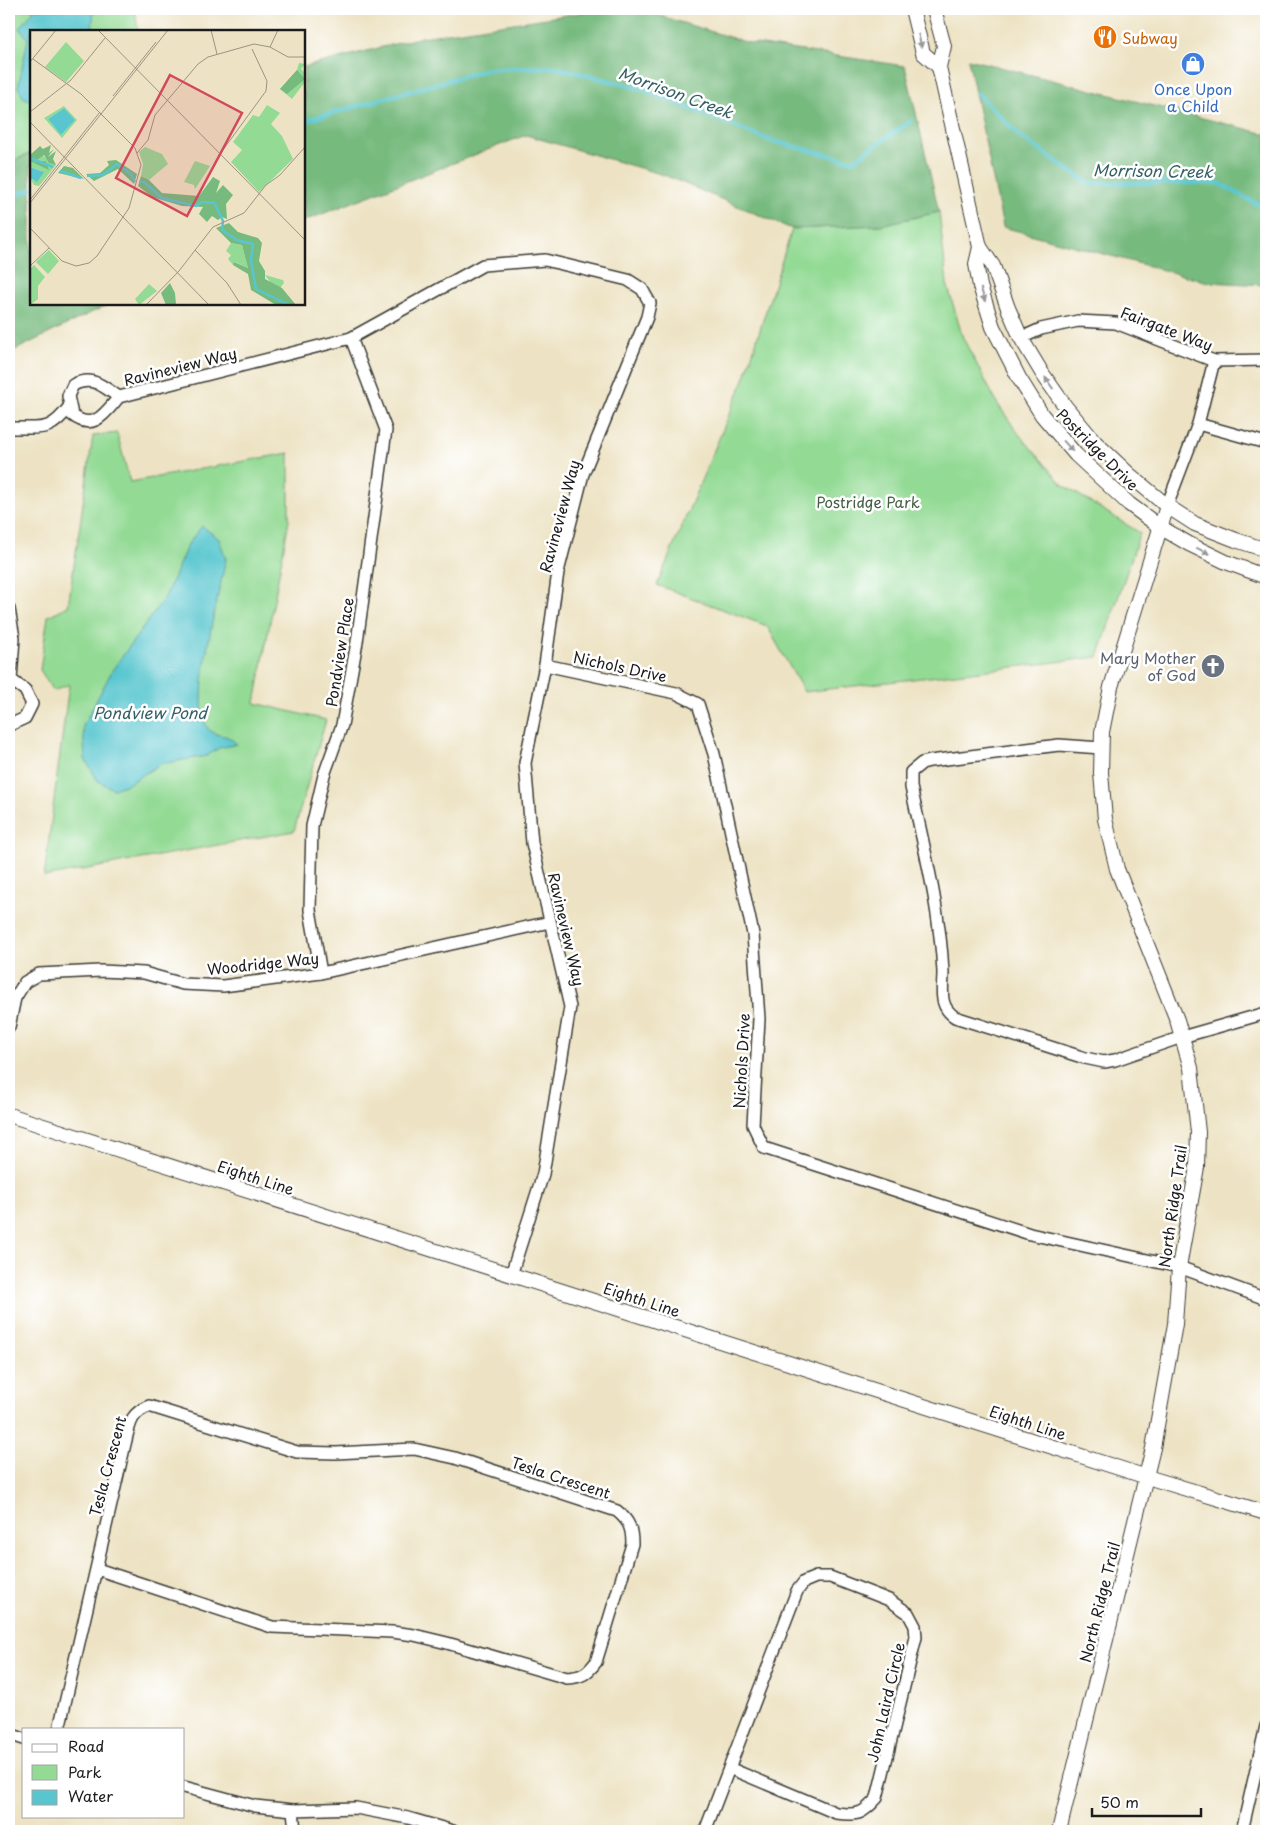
<svg xmlns="http://www.w3.org/2000/svg" width="1275" height="1840" viewBox="0 0 1275 1840" font-family="'Playpen Sans',sans-serif">
<style>
.green{fill:#93da94;stroke:#587b58}
.forest{fill:#76ba7e;stroke:#496b4d}
.water{fill:#59c6cf;stroke:#3a7176}
.lines{fill:none;stroke-linecap:round;stroke-linejoin:round}
.stream{stroke:#59c6cf;stroke-width:4.5}
.minor-casing{stroke:#3b3a35;stroke-width:14}
.tertiary-casing{stroke:#3b3a35;stroke-width:16}
.minor{stroke:#fff;stroke-width:11}
.tertiary{stroke:#fff;stroke-width:14}
.oneway{fill:#999}
.labels{text-anchor:middle;dominant-baseline:central;stroke-width:5;stroke-linejoin:round;paint-order:stroke}
.food-label{font-size:15px;fill:#c56008;stroke:#fff;text-anchor:start}
.shop-label{font-size:15px;fill:#366cbe;stroke:#fff}
.street-label{font-size:15px;fill:#1c1c1c;stroke:#fff}
.park-label{font-size:15px;fill:#465e46;stroke:#fff}
.worship-label{font-size:15px;fill:#5b616d;stroke:#fff;text-anchor:end}
.water-label{font-size:16px;font-style:italic;fill:#346064;stroke:#fff}
.inset-river{fill:none;stroke:#59c6cf;stroke-width:2.5}
.inset-road{fill:none;stroke:#999381;stroke-width:1}
.view{fill:#d1495b;fill-opacity:0.15;stroke:#d1495b;stroke-width:2.5}
.inset-edge{fill:none;stroke:#1c1c1c;stroke-width:2.5}
</style>
<rect width="100%" height="100%" fill="#fff"/>
<filter id="ink" filterUnits="userSpaceOnUse"><feTurbulence type="fractalNoise" baseFrequency=".02" numOctaves="2"/><feDisplacementMap in="SourceGraphic" scale="10" xChannelSelector="R" yChannelSelector="G"/><feConvolveMatrix kernelMatrix="1 2 1 2 8 2 1 2 1" color-interpolation-filters="sRGB"/></filter>
<filter id="wash" filterUnits="userSpaceOnUse"><feTurbulence type="fractalNoise" baseFrequency=".0096" numOctaves="4" result="noise"/><feDisplacementMap in="SourceGraphic" scale="20" xChannelSelector="R" yChannelSelector="G"/><feGaussianBlur stdDeviation="1.12" result="paint"/><feColorMatrix in="noise" values="0 0 0 0 0 0 0 0 0 0 0 0 0 0 0 0 0 1.4 0 .05"/><feComposite in="paint" operator="in"/></filter>
<g filter="url(#wash)">
<rect width="100%" height="100%" fill="#ede3c4"/>
<g class="green">
<polygon points="11,9 135,9 138,31 31,31 31,153 9,163 9,19"/>
<polygon points="939,212 947,284 963,338 997,403 1018,433 1063,485 1140,533 1098,657 804,692 767,626 657,585 745,377 792,229 879,225"/>
<polygon points="117,433 130,482 289,453 289,520 255,703 326,720 294,831 44,877 69,684 54,691 40,670 48,616 68,606 93,436"/>
</g>
<g class="forest">
<polygon points="606,9 637,9 749,43 905,66 939,212 880,225 792,229 664,175 526,135 304,221 304,67 422,37"/>
<polygon points="968,59 1266,134 1266,285 1208,282 1003,227"/>
<polygon points="31,153 31,304 109,304 9,353 9,163"/>
</g>
<g class="water">
<polygon points="33,9 94,9 92,31 31,31 31,101 23,97 18,87 28,39 20,28 33,12"/>
<path d="M202 526 219 539 226 559C219 592 192 698 206 725 211 735 219 734 228 737 232 739 234 742 237 744L219 748 207 756 160 764 130 783 114 789 98 781 85 759 83 726 113 669 165 597 188 544Z"/>
</g>
<g class="lines">
<g class="stream">
<polyline points="977,93 1019,136 1088,183 1219,183 1257,204 1266,206"/>
<polyline points="304,121 489,69 555,67 638,88 772,141 853,161 911,121"/>
<polyline points="9,198 31,189"/>
</g>
</g>
</g>
<g filter="url(#ink)">
<g class="lines">
<g class="minor-casing">
<g id="minor">
<polyline points="1021,338 1041,329 1078,321 1116,323 1214,361 1266,360"/>
<path d="M119 397C102 386 93 375 73 385L68 396 72 415C94 432 105 413 119 397L351 338 483 265 545 260 628 280 642 289 650 303 647 317 583 474 558 572 545 665 525 763 532 843 570 1007 543 1174 511 1275"/>
<polyline points="1198,424 1266,443"/>
<path d="M9 428C40 427 49 434 69 407"/>
<polyline points="1167,506 1198,424 1214,361"/>
<polyline points="9,609 14,638 11,680"/>
<polyline points="545,665 676,693 698,704 714,754 753,934 759,1019 753,1125 764,1148 1030,1234 1179,1267 1266,1299"/>
<polyline points="9,723 12,724 25,718 32,704 25,690 11,680"/>
<path d="M1101 748 1059 745 930 761 922 763 911 772V787C924 848 940 909 943 972 943 990 938 1006 955 1017L1085 1058 1104 1062 1115 1060 1182 1037 1266 1013"/>
<polyline points="321,973 310,910 312,826 324,775 342,725 357,642 386,430 351,338"/>
<polyline points="9,1027 15,998 25,982 39,974 101,971 144,973 183,984 223,986 321,973 550,922"/>
<path d="M59 1729 125 1444C130 1425 129 1414 149 1406L297 1452 336 1453 414 1449 455 1458 617 1511C629 1521 632 1528 632 1544L596 1662C587 1674 582 1677 567 1678L447 1643 414 1635 392 1632 272 1627 97 1569"/>
<polyline points="9,1734 24,1739"/>
<polyline points="184,1787 255,1806 293,1810 356,1808 408,1818 453,1831"/>
<polyline points="293,1810 295,1831"/>
<path d="M705 1831 797 1591 804 1582 816 1577H830L889 1600 908 1613 915 1626 916 1637 877 1798C863 1814 858 1816 836 1813L729 1768"/>
<polyline points="1242,1831 1266,1726"/>
</g>
</g>
<g class="tertiary-casing">
<g id="tertiary">
<polyline points="912,9 923,53 939,67"/>
<polyline points="934,9 944,46 939,67 980,247 993,266 1008,308 1021,338 1042,373 1065,406 1095,442 1131,476 1167,506 1195,524 1236,540 1266,550"/>
<polyline points="980,247 976,264 980,286 993,327 1019,378 1042,415 1076,455 1129,504 1160,527 1189,544 1226,562 1266,577"/>
<polyline points="9,1115 1147,1477 1266,1513"/>
<polyline points="1059,1831 1153,1448 1175,1324 1179,1267 1197,1167 1198,1132 1191,1068 1177,1020 1117,869 1105,819 1101,773 1102,732 1111,687 1167,506"/>
</g>
</g>
<use href="#minor" class="minor"/>
<use href="#tertiary" class="tertiary"/>
</g>
<defs><path id="oneway-solid" d="M-6-.8H1V-3.2L6.5 0L1 3.2V.8H-6Z" transform="scale(1.25)"/></defs>
<g class="oneway">
<use href="#oneway-solid" transform="translate(920 41) rotate(76)"/>
<use href="#oneway-solid" transform="translate(983 295) rotate(72)"/>
<use href="#oneway-solid" transform="translate(1049 383) rotate(-125)"/>
<use href="#oneway-solid" transform="translate(1068 446) rotate(49)"/>
<use href="#oneway-solid" transform="translate(1203 551) rotate(26)"/>
</g>
</g>
<defs>
<g id="restaurant-disc" transform="scale(1.25)"><circle r="9.5" fill="#e8710a" stroke="#fff"/><path d="M-5-6h1v4h1v-4h1v4h1v-4h1v5L-1.5 .5V6h-2V.5L-5-1ZM5-6V6H3V1.5H1.5Q1.5-4 5-6Z" fill="#fff"/></g>
<g id="shop-disc" transform="scale(1.25)"><circle r="9.5" fill="#3f7fe0" stroke="#fff"/><path d="M-5-2.5h2.3a2.7 3.5 0 0 1 5.4 0H5L5.5 6h-11ZM-1.5-2.5h3a1.5 2.3 0 0 0-3 0Z" fill="#fff"/></g>
<g id="church-disc" transform="scale(1.25)"><circle r="9.5" fill="#6b7280" stroke="#fff"/><path d="M-1.2-6h2.4v3.5h3.3v2.4h-3.3V6h-2.4V-.1h-3.3v-2.4h3.3Z" fill="#fff"/></g>
</defs>
<g fill-rule="evenodd">
<use href="#restaurant-disc" x="1105" y="37"/>
<use href="#shop-disc" x="1193" y="64"/>
<use href="#church-disc" x="1213" y="666"/>
</g>
<g class="labels">
<g class="food-label">
<text x="1122" y="37">Subway</text>
</g>
<g class="shop-label">
<text x="1193" y="88">Once Upon<tspan x="1193" dy="17">a Child</tspan></text>
</g>
<g class="street-label">
<text transform="translate(1167 328) rotate(21)">Fairgate Way</text>
<text transform="translate(180 366) rotate(-14)">Ravineview Way</text>
<text transform="translate(1098 449) rotate(45)">Postridge Drive</text>
<text transform="translate(559 516) rotate(-75)">Ravineview Way</text>
<text transform="translate(339 652) rotate(-81)">Pondview Place</text>
<text transform="translate(620 666) rotate(12)">Nichols Drive</text>
<text transform="translate(567 929) rotate(77)">Ravineview Way</text>
<text transform="translate(263 963) rotate(-6)">Woodridge Way</text>
<text transform="translate(741 1061) rotate(-87)">Nichols Drive</text>
<text transform="translate(256 1177) rotate(18)">Eighth Line</text>
<text transform="translate(1172 1206) rotate(-82)">North Ridge Trail</text>
<text transform="translate(642 1299) rotate(18)">Eighth Line</text>
<text transform="translate(1028 1422) rotate(18)">Eighth Line</text>
<text transform="translate(107 1466) rotate(-75)">Tesla Crescent</text>
<text transform="translate(561 1477) rotate(18)">Tesla Crescent</text>
<text transform="translate(1099 1602) rotate(-76)">North Ridge Trail</text>
<text transform="translate(885 1702) rotate(-77)">John Laird Circle</text>
</g>
<g class="park-label">
<text x="868" y="501">Postridge Park</text>
</g>
<g class="worship-label">
<text x="1196" y="657">Mary Mother<tspan x="1196" dy="17">of God</tspan></text>
</g>
<g class="water-label">
<text transform="translate(676 92) rotate(20)">Morrison Creek</text>
<text transform="translate(1153 170) rotate(1)">Morrison Creek</text>
<text x="150" y="712">Pondview Pond</text>
</g>
</g>
<g transform="translate(30 30)">
<rect width="275" height="275" fill="#ede3c4"/>
<path d="M36 12 54 31 36 52 15 37ZM269 33 275 34 271 39 275 43V52L262 69 250 59 267 40ZM237 75 250 83 241 94 252 106 263 129 229 162 201 132 212 120 203 112 223 85 229 87ZM34 76 47 90 32 108 14 88ZM34 78 45 90 31 105 18 89ZM115 117 132 124 138 134 119 150 111 146 113 134 109 122ZM12 125 26 135 9 156 4 155 0 148 4 151 12 141 0 137V131L17 136 15 131 10 134 4 132ZM165 131 180 136 165 159 164 155 154 152ZM201 213 212 215 218 238 205 232 203 235 198 229 201 225 196 221ZM19 220 29 231 18 244 6 232ZM4 235 15 247 8 256V269L0 275V239ZM235 245 253 250 254 253 250 258 243 256ZM119 254 127 261 109 275 105 269Z" fill="#93da94" fill-rule="evenodd"/>
<path d="M267 40 275 49 257 64 250 59ZM21 115 19 123 24 119 18 127 26 121 23 129 26 135 19 133 14 125 4 132 16 131 19 140 0 131V125L10 116 13 119ZM86 130 107 144 104 154 88 139 64 151 56 144 70 143 79 135 77 131ZM34 136 43 138 54 149 28 143ZM111 146 119 150 132 163 169 166 183 147 190 151 186 163 193 155 203 165 196 174 197 189 192 187 188 190 182 186 177 192 169 184 173 177 152 176 122 167 108 156ZM199 193 208 202 228 208 232 213 229 231 235 241V249L252 258 266 275H246L221 260 218 244 203 235 204 232 218 238 212 215 201 213 186 198ZM140 253 145 263 146 275H136L131 263Z" fill="#76ba7e"/>
<path d="M34 78 45 90 31 105 18 89ZM0 137 14 142 7 152 0 148Z" fill="#59c6cf"/>
<path class="inset-river" d="M0 128 23 137M30 141 51 148M57 146 73 145 87 134 101 144 105 152M109 152H114L132 168 166 176 172 172 185 173M185 174 193 191 192 200 207 210 223 214 221 231 226 259 259 275"/>
<path class="inset-road" d="M68 0 275 210M181 0 187 24M224 14 240 17 258 27H275M240 17 248 0M0 32 26 0M83 66 126 12M0 82 41 50 75 8M0 92 179 275M107 123 118 110 125 85 168 34 178 27 224 14M190 124 236 61 237 51 222 19M0 170 70 82M0 173 138 0M0 198 32 231 46 236 59 233 67 226 99 178 111 135 105 118 51 64 3 29M165 220 197 253 211 275M0 236 19 218M116 275 149 241 183 197 214 183 236 155 250 145 275 117"/>
<path class="view" d="M140 45 212 83 157 186 86 148Z"/>
<rect width="275" height="275" class="inset-edge"/>
</g>
<rect width="1275" height="1840" fill="none" stroke="#fff" stroke-width="30"/>
<rect x="22" y="1728" width="162" height="90" fill="#ffffff" stroke="#a4a4a4"/>
<rect x="32" y="1744" width="25" height="8" fill="#ffffff" stroke="#a4a4a4"/>
<text x="68" y="1752" font-size="15" fill="#1c1c1c">Road</text>
<rect x="32" y="1765" width="25" height="15" fill="#93da94" stroke="#a4a4a4"/>
<text x="68" y="1778" font-size="15" fill="#1c1c1c">Park</text>
<rect x="32" y="1790" width="25" height="15" fill="#59c6cf" stroke="#a4a4a4"/>
<text x="68" y="1802" font-size="15" fill="#1c1c1c">Water</text>
<path d="M1092 1808v8h109v-8" fill="none" stroke="#1c1c1c" stroke-width="2.5"/>
<text x="1100" y="1808" font-size="15" fill="#1c1c1c" stroke="#ffffff" stroke-width="4" paint-order="stroke">50 m</text>
</svg>
